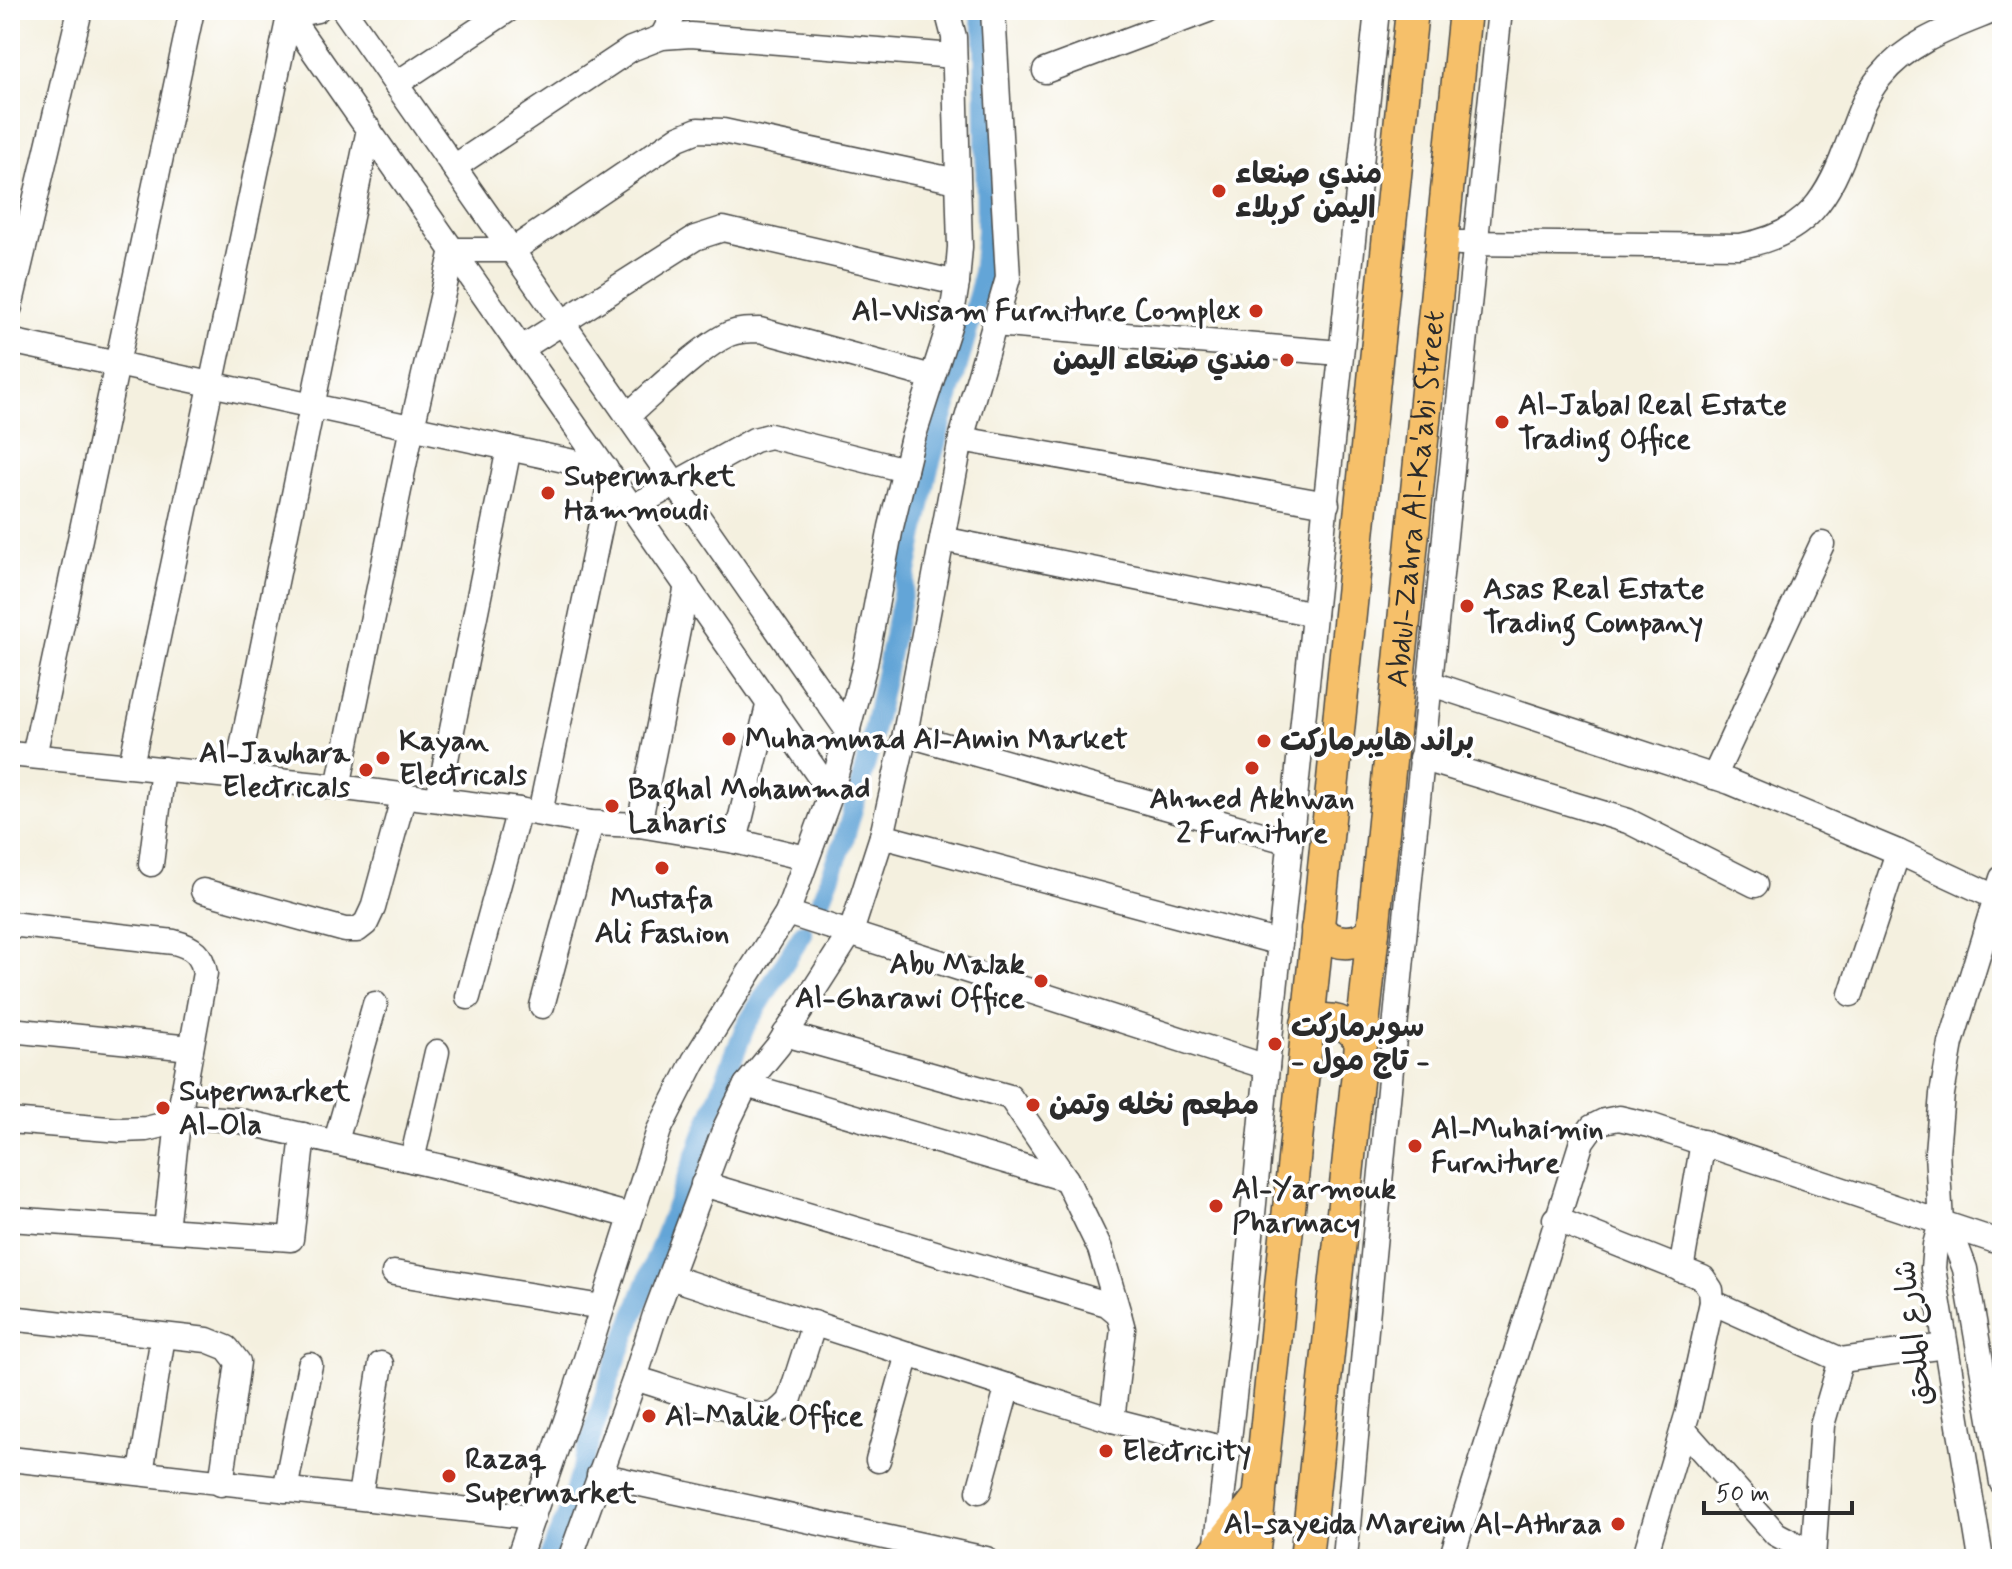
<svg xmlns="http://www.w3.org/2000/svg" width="2012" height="1569" viewBox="0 0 2012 1569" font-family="Mynerve,'Playpen Sans Arabic',sans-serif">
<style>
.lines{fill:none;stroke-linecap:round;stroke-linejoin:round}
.canal{stroke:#63a5d7;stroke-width:20}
.minor-casing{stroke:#494946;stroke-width:27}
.major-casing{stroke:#494946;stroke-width:35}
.minor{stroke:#fff;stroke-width:24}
.major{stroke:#f6c06b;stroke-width:32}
.poi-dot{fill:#c8321e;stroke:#fff;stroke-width:3}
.labels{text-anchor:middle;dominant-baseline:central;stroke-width:7;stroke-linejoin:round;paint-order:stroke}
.poi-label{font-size:30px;font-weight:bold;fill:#2b2b2b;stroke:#fff;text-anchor:start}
.street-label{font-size:30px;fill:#2b2b2b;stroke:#fff}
</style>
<rect width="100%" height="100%" fill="#fff"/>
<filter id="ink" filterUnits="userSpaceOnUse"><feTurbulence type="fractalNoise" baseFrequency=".0125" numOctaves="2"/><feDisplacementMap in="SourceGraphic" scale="16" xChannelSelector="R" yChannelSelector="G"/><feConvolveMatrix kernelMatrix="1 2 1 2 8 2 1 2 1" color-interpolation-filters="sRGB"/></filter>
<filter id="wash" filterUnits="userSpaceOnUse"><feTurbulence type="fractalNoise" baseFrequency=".006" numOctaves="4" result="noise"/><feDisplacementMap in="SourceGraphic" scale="32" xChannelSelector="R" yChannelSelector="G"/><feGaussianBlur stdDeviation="1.8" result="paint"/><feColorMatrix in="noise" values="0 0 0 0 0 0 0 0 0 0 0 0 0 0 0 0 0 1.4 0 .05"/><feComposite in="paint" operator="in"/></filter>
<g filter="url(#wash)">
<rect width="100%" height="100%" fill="#f4f0df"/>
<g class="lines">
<g class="canal">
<polyline points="819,905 843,844 868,756 928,472 981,284 986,231 984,33 978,10"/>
<polyline points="548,1559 567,1515 612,1372 745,1027 803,933"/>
</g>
</g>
</g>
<g filter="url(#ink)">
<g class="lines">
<g class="minor-casing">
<g id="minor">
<polyline points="285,10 831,793"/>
<polyline points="344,10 848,731"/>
<polyline points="662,37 676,10"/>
<polyline points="1045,71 1208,10"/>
<polyline points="396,84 508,10"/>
<polyline points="454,167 631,49 662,37 691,35 954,56"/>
<path d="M1460 243 1740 246C1807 235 1829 198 1850 138 1858 116 1865 95 1880 77 1909 41 1953 27 1995 10"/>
<polyline points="10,307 80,10"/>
<polyline points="994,324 1340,353"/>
<polyline points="10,341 606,469"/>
<polyline points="522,348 695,238 723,229 957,283"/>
<path d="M628 415C654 393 700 347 729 334 739 330 749 330 760 330L932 377"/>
<polyline points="961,439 1327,504"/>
<polyline points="633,507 754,440 770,436 905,470"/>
<polyline points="942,539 1314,614"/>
<polyline points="1429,683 1730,782 1898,852 1995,897"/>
<polyline points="905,734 1290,842"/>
<polyline points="10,754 338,787 519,810 591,823 639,825 735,841 806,858"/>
<polyline points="34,756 192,10"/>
<polyline points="1421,758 1628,821 1755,885"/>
<polyline points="131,765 289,16 317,10"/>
<polyline points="236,777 369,129"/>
<polyline points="1714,777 1822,544"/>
<polyline points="338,787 412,427 453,250 513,250 678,138 698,130 723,131 957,181"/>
<polyline points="438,799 509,448"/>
<polyline points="540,813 611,476"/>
<polyline points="639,825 687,585"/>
<polyline points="882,836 1280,943"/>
<polyline points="735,841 769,702"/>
<polyline points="151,864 163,769"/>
<polyline points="203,891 345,930 357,930 366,923 373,908 404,795"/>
<polyline points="787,913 1267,1067"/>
<path d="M10 924 174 942C193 947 202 954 205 973L178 1122 166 1229"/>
<polyline points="1851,994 1898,852"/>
<polyline points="468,997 519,810"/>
<polyline points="542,1006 591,823"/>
<polyline points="10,1030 191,1048"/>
<polyline points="785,1034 1010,1097 1066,1179 1100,1249 1119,1314"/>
<polyline points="746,1085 1066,1179"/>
<polyline points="10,1121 121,1130 146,1129 195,1117 236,1120 503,1181 631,1216"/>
<polyline points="336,1141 375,1004"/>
<polyline points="412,1160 437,1052"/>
<polyline points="703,1184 1107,1304 1119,1314 1123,1329 1112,1420"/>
<polyline points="10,1219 291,1239 303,1135"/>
<polyline points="1555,1219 1703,1278 1711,1290 1712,1302 1688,1412 1644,1559"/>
<polyline points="1941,1223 1956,1245 1965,1269 2002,1483"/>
<polyline points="1681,1270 1703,1142"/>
<polyline points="394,1273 602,1307"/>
<polyline points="670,1277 1112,1420 1229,1450"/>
<polyline points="1712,1302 1841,1360 1945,1346"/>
<polyline points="10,1318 207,1340 227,1348 238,1362 221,1484"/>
<path d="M635 1378C659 1385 751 1419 769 1415 778 1414 783 1407 789 1401L814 1323"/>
<polyline points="1683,1429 1776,1534 1812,1553"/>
<polyline points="10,1459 533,1517"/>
<polyline points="878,1460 908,1354"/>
<polyline points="141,1473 163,1336"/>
<polyline points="599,1475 986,1559"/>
<polyline points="285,1490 310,1365"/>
<polyline points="979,1491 1008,1386"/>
<polyline points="360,1496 381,1364"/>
<polyline points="1216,1551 1243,1319 1267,1067 1377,10"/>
<polyline points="518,1559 571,1406 659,1130 694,1061 787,913 831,793 865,664 891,527 912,441 951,320 957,283 960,247 954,37 947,10"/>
<polyline points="570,1559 635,1378 655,1315 725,1128 746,1085 778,1046 851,932 882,836 905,734 961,439 1008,278 993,10"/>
<path d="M1345 1559C1391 1042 1446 526 1500 10"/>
<polyline points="1451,1559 1582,1141 1592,1127 1604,1121 1619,1118 1649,1125 2002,1243"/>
<polyline points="1813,1559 1822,1425 1841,1360"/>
<polyline points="1981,1559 1933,1268 1935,1245 1941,1223 1937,1152 1942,1094 1951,1043 2002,878"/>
</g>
</g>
<g class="major-casing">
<g id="major">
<path d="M1317 929C1334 945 1354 947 1373 932"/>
<path d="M1307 1024C1330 1015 1348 1021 1361 1042"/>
<polyline points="1215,1553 1260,1496"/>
<polyline points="1253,1559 1412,10"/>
<path id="s1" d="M1306 1559 1373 932 1465 10"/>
</g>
</g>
<use href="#minor" class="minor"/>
<use href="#major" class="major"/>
</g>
</g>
<g class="poi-dot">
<circle cx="1219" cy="191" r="8"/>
<circle cx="1256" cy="311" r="8"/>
<circle cx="1287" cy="360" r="8"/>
<circle cx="1502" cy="422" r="8"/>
<circle cx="548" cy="493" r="8"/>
<circle cx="1467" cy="606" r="8"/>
<circle cx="729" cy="739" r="8"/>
<circle cx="1264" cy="741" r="8"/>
<circle cx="383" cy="758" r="8"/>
<circle cx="1252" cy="768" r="8"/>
<circle cx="366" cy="770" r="8"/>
<circle cx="612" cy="806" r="8"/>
<circle cx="662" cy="868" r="8"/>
<circle cx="1041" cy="981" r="8"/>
<circle cx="1275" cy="1044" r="8"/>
<circle cx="1033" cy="1105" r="8"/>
<circle cx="163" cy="1108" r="8"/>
<circle cx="1415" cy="1146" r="8"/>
<circle cx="1216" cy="1206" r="8"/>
<circle cx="649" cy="1416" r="8"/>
<circle cx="1106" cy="1451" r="8"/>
<circle cx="449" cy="1476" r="8"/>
<circle cx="1618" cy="1524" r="8"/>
</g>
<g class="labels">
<g class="poi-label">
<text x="1235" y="174">مندي صنعاء<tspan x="1235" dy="34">اليمن كربلاء</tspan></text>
<text x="1240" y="311" text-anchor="end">Al-Wisam Furniture Complex</text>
<text x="1271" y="360" text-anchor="end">مندي صنعاء اليمن</text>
<text x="1518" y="405">Al-Jabal Real Estate<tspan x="1518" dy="34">Trading Office</tspan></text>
<text x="564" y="476">Supermarket<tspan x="564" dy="34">Hammoudi</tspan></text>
<text x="1483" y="589">Asas Real Estate<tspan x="1483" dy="34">Trading Company</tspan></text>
<text x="745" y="739">Muhammad Al-Amin Market</text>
<text x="399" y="741">Kayan<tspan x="399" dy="34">Electricals</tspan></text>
<text x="1280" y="741">براند هايبرماركت</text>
<text x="350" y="753" text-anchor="end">Al-Jawhara<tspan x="350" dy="34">Electricals</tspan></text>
<text x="628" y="789">Baghal Mohammad<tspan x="628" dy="34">Laharis</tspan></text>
<text x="1252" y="799" text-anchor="middle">Ahmed Akhwan<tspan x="1252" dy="34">2 Furniture</tspan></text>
<text x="662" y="899" text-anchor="middle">Mustafa<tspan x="662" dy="34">Ali Fashion</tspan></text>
<text x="1025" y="964" text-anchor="end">Abu Malak<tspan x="1025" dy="34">Al-Gharawi Office</tspan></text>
<text x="1291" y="1027">سوبرماركت<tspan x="1291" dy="34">- تاج مول -</tspan></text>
<text x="179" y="1091">Supermarket<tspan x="179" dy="34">Al-Ola</tspan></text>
<text x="1049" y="1105">مطعم نخله وتمن</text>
<text x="1431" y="1129">Al-Muhaimin<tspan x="1431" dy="34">Furniture</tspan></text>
<text x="1232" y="1189">Al-Yarmouk<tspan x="1232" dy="34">Pharmacy</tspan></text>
<text x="665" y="1416">Al-Malik Office</text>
<text x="1122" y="1451">Electricity</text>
<text x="465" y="1459">Razaq<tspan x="465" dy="34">Supermarket</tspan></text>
<text x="1602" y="1524" text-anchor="end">Al-sayeida Mareim Al-Athraa</text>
</g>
<g class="street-label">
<text stroke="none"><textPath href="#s1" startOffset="1066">Abdul-Zahra Al-Ka'abi Street</textPath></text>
<text transform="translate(1914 1333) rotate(-97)">شارع الملحق</text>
</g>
</g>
<rect width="2012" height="1569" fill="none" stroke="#fff" stroke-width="40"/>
<path d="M1704 1501v12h148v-12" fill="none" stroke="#2b2b2b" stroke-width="4"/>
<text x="1716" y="1501" font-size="24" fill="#2b2b2b" stroke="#ffffff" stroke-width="6" paint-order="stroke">50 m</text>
</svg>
